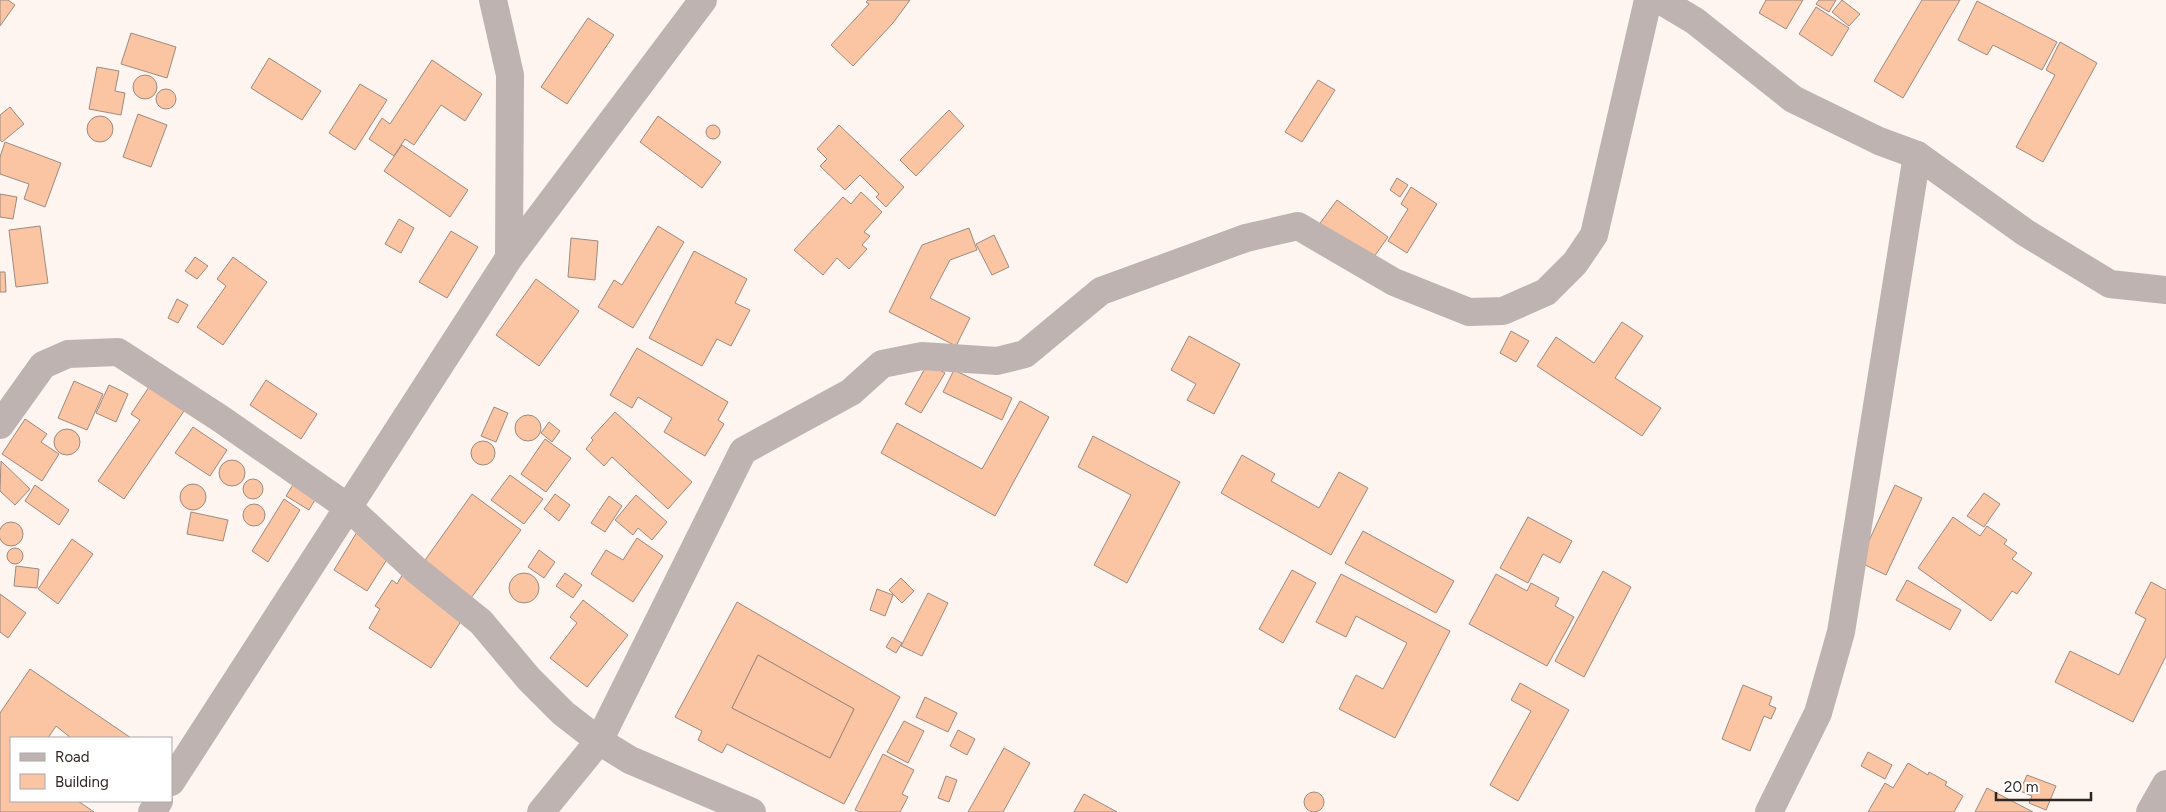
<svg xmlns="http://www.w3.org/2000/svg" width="2166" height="812" viewBox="0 0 2166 812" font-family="Figtree,sans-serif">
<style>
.building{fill:#fbc4a3;stroke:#9e8a7f;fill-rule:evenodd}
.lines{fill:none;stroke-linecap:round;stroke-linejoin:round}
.street{stroke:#beb3b0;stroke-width:28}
</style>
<rect width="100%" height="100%" fill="#fef5f0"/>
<g class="building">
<polygon points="0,0 8,0 15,5 0,26"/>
<polygon points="868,0 910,0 893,23 853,66 831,45 869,4 866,2"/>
<polygon points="1766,0 1803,0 1786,29 1759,13"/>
<polygon points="1819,0 1836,0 1829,12 1816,4"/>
<polygon points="1842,0 1860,14 1849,26 1832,12"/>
<polygon points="1922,0 1960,0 1903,98 1874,81"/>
<polygon points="1977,1 2057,42 2042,70 1993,45 1987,55 1958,40"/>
<polygon points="1816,7 1849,28 1832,56 1799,34"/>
<polygon points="588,18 614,35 567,104 541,87"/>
<polygon points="131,33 176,47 167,78 121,64"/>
<polygon points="2060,42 2097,63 2043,162 2016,147 2055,75 2046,70"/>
<polygon points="269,58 321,91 302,120 251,88"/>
<polygon points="432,60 482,94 465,121 441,105 414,145 405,139 394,156 369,139 382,118 390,124"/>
<polygon points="97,67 119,71 115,91 125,93 121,115 89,109"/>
<circle cx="145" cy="87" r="12"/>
<polygon points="1318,80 1335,90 1302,142 1285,132"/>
<polygon points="360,84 387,100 355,150 329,133"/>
<circle cx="166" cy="99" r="10"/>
<polygon points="10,107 24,124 2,142 0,140 0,115"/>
<polygon points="949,110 964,126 916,176 900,160"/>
<polygon points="138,114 167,125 151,167 123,157"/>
<polygon points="658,116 721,162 702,188 640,142"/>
<circle cx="100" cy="129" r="13"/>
<circle cx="713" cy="132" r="7"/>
<polygon points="839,125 904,187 886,207 876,197 879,194 860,175 845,190 820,166 827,159 817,149"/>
<polygon points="5,142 61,163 45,207 24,199 29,184 0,174 0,157"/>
<polygon points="402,145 468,190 450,217 384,171"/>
<polygon points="1397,178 1408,185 1400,197 1390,190"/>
<polygon points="1411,187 1437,204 1407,253 1388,241 1408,209 1401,204"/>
<polygon points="861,192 882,212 864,232 870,236 862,245 867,249 849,269 837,258 823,275 794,250 843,197 851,204"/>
<polygon points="0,194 17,197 13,219 0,217"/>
<polygon points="1337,200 1388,237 1369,264 1318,226"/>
<polygon points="399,219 414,228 401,253 385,244"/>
<polygon points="40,226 48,283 16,287 9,230"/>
<polygon points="658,226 684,242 633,328 598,307 614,280 622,285"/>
<polygon points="969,228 977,250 950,260 930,298 970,318 956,346 889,312 922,245"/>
<polygon points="451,231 478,247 447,298 419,282"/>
<polygon points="994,235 1009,267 992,275 976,244"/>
<polygon points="571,238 598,241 595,280 568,277"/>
<polygon points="694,251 747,279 735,303 750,310 731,346 717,339 702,366 649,338"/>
<polygon points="195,257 208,266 197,279 185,271"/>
<polygon points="233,257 267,282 223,345 197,327 226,286 217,279"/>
<polygon points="0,272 5,272 6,292 0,292"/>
<polygon points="536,279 579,311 539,366 496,335"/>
<polygon points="177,299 188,305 178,323 168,318"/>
<polygon points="1622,322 1643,336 1615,378 1661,408 1642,436 1537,366 1556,337 1594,363"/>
<polygon points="1511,331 1529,341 1516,362 1500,353"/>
<polygon points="1189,336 1240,364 1214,414 1187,400 1196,384 1171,370"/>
<polygon points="637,348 728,402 718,420 724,424 705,456 664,432 672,418 638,397 632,408 610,395"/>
<polygon points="928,363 945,373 921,413 905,404"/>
<polygon points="954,370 1012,398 1002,420 943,392"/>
<polygon points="266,380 317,414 301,439 250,405"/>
<polygon points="74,381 103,394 87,430 58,418"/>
<polygon points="109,385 128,394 116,422 96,413"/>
<polygon points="149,387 184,411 124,499 98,481 140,420 131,414"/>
<polygon points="1020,401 1049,417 995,516 881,453 897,423 982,469"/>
<polygon points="494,407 508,413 496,442 481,436"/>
<polygon points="615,412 692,482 668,509 612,457 604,466 586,449 593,440 591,438"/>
<circle cx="528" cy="428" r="13"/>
<polygon points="25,419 47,434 41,442 59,454 42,481 2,454"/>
<polygon points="549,422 560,431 552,442 541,433"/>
<polygon points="193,427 227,450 210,476 175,453"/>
<circle cx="67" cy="442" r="13"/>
<polygon points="1093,436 1180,482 1127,583 1094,565 1131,495 1078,467"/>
<polygon points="545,439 571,458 546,492 521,474"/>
<circle cx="483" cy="453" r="12"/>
<polygon points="1242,455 1275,474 1271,481 1319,508 1339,472 1368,488 1331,555 1221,493"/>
<circle cx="232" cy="473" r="13"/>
<polygon points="1,461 30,489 15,505 0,491"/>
<polygon points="510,475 543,499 524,524 491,500"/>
<circle cx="253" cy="489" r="10"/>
<polygon points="294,483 316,498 309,510 286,496"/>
<circle cx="193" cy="497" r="13"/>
<polygon points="35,485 69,510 59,525 25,501"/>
<polygon points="1895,485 1922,498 1886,575 1859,562"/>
<polygon points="1984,493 2000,504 1984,527 1967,516"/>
<polygon points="472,494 521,530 471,598 423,563"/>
<polygon points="555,494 570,505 559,521 544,509"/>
<polygon points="636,495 667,522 652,540 638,528 633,535 615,520"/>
<polygon points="609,496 622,506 605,532 591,523"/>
<polygon points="284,499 300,510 268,562 252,551"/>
<circle cx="254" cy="515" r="11"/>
<polygon points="191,512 228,520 223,541 187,534"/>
<polygon points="1528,517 1572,541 1560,563 1543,554 1528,583 1500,568"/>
<polygon points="1953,517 1980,536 1987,526 2007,540 2004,544 2017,553 2012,559 2032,573 2017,594 2012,591 1991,621 1918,568"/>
<circle cx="11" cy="534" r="12"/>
<polygon points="1363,531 1454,581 1436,613 1345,563"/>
<polygon points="357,532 391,553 367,591 334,570"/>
<polygon points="637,538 663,556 633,602 591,574 606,550 623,560"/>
<polygon points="72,539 93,554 58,604 38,589"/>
<circle cx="15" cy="556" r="8"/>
<polygon points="539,550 555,562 544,578 528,567"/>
<polygon points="16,566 39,569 37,588 14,586"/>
<polygon points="1292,570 1316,583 1283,643 1259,629"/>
<polygon points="1603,571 1631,587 1584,677 1555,661"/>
<polygon points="404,572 467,612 431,668 369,628 380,609 375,606 392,580 397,584"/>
<polygon points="565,573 582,585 573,598 556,586"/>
<circle cx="524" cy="588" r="15"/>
<polygon points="1341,574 1450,631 1395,738 1339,709 1356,675 1383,689 1407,643 1356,616 1346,637 1316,622"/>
<polygon points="1496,574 1527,591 1531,583 1559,598 1555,606 1574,617 1547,666 1469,624"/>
<polygon points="901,578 914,591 902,603 889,590"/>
<polygon points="1907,580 1961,610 1950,630 1896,600"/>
<polygon points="2151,582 2166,590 2166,656 2133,722 2055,682 2070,651 2119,675 2146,619 2135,613"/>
<polygon points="877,589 893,595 885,616 870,610"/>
<polygon points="928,593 948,603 922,656 901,646"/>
<polygon points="0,594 26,613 8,638 0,632"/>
<polygon points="583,600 628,635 587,687 550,658 577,623 570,617"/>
<path d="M737 602 900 697 844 804 727 744 722 753 698 740 702 731 675 717ZM758 655 854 709 830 758 732 708Z"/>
<polygon points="892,637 902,643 896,653 886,647"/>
<polygon points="758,655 854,709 830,758 732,708"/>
<polygon points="30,669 131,738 71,738 56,726 48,738 11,738 11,801 78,801 94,812 0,812 0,713"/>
<polygon points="1520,683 1569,710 1518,801 1490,785 1531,711 1511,700"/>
<polygon points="1743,685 1772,697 1769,705 1776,708 1771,719 1764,716 1750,751 1722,739"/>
<polygon points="925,697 957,713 948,732 916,717"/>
<polygon points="904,721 924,731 908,763 887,752"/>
<polygon points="958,730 975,739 967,755 950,746"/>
<polygon points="1004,748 1030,763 1003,812 968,812"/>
<polygon points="1868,752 1892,765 1885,779 1861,766"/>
<polygon points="883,754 914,770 902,794 908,797 900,812 859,812 855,810"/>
<polygon points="1908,763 1928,775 1929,772 1947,782 1945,785 1963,796 1954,812 1868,812 1885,783 1893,788"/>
<polygon points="2027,775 2056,786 2046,810 2029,803 2032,796 2020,791"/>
<polygon points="946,776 957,780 949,802 938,798"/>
<polygon points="1987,788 2033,812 1975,812"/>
<circle cx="1314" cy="802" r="10"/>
<polygon points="1084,794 1117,812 1074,812"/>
</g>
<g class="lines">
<g class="street">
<polyline points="493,0 510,75 509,258"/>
<polyline points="1660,0 1695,21 1793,99 1879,141 1917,155 2026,233 2110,284 2166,290"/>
<polyline points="0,425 43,365 68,354 118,352 221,419 349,508 415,569 481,622 529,679 563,713 599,741 630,760 752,812"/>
<polyline points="171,782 509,258 703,0"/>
<polyline points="152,812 159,801"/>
<polyline points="541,812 599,741 743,451 851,392 882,364 922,356 997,361 1025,354 1101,291 1246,238 1298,226 1394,282 1469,312 1503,311 1546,292 1575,263 1594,235 1648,0"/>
<polyline points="1769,812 1818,713 1841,632 1917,155"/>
<polyline points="2150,812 2166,784"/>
</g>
</g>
<rect x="10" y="737" width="162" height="65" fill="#ffffff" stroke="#aba8a7"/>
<rect x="20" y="753" width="25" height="8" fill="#beb3b0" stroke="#aba8a7"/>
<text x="55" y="762" font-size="15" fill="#2e2622">Road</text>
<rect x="20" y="774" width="25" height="15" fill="#fbc4a3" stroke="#aba8a7"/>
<text x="55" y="787" font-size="15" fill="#2e2622">Building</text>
<path d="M1996 792v8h95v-8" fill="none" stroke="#2e2622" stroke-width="2.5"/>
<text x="2004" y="792" font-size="15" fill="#2e2622" stroke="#ffffff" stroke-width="4" paint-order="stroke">20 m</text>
</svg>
